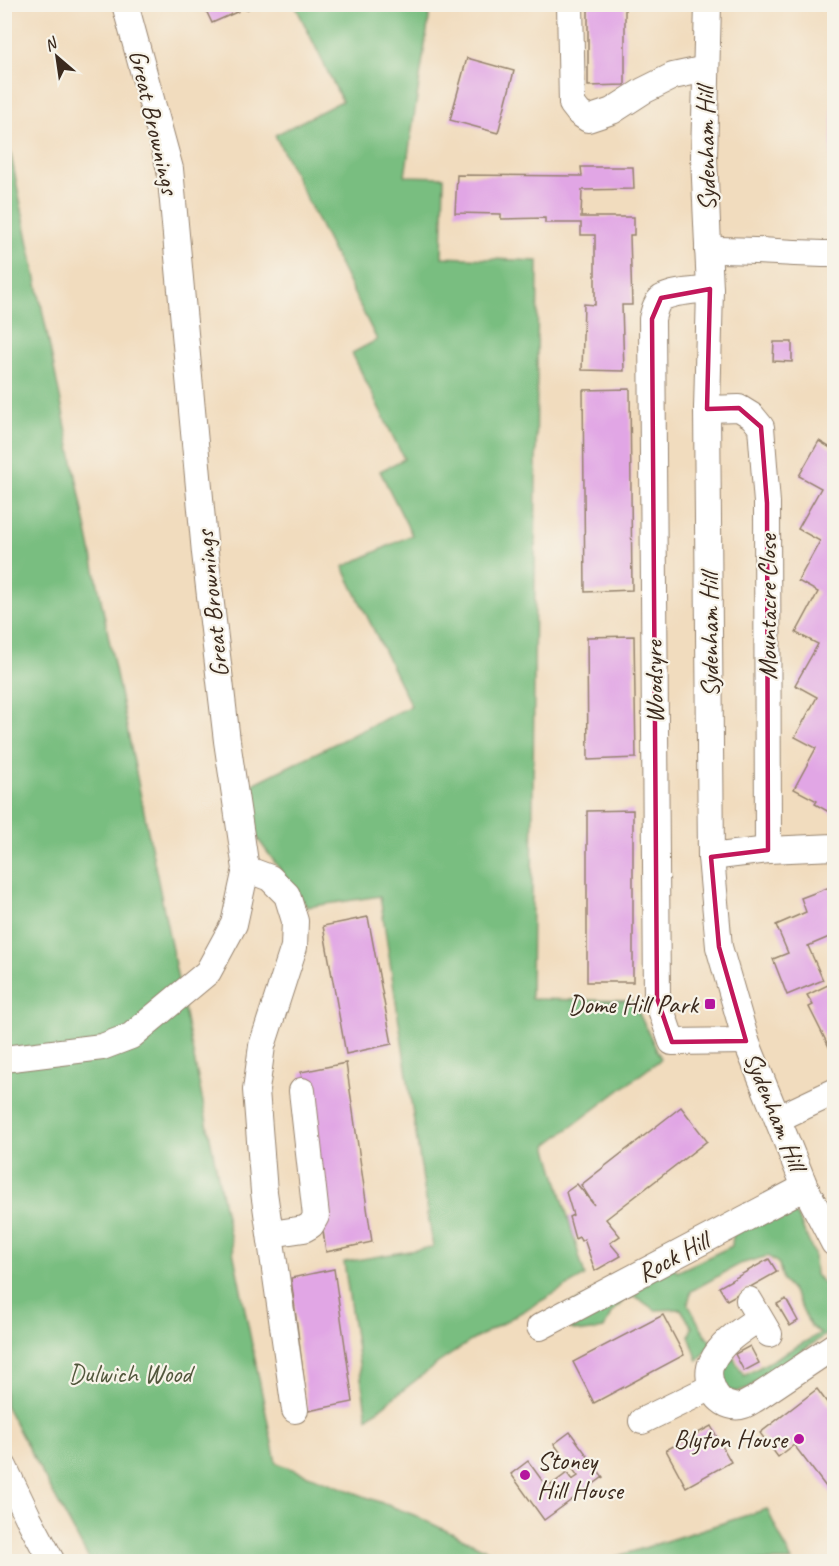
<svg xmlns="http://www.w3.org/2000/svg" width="839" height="1566" viewBox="0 0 839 1566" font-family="Caveat,sans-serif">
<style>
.forest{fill:#79be80;stroke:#5a744f;stroke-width:1.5}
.building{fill:#e1a6e5}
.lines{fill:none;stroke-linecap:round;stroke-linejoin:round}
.minor-casing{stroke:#96836e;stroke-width:28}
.minor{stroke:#fff;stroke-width:26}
.marked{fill:none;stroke:#c2185b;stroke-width:4.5;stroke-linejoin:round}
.poi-dot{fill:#b5179e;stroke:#f7f3e8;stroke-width:2}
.labels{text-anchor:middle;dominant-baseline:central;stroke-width:4.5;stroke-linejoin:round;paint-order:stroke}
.street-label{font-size:26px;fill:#3b2a1e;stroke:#f7f3e8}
.poi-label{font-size:26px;fill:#3b2a1e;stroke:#f7f3e8;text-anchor:end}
.park-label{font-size:26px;fill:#52573c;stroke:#f7f3e8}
</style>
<rect width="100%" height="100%" fill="#f7f3e8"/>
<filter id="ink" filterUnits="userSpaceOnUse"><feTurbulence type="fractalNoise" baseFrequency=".0167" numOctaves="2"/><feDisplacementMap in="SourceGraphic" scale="12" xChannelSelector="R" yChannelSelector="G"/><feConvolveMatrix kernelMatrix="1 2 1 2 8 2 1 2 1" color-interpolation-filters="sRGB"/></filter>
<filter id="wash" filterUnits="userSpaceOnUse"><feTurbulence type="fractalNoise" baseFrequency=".008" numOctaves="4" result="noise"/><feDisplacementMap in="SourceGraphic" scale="24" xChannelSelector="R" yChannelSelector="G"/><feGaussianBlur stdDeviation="1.35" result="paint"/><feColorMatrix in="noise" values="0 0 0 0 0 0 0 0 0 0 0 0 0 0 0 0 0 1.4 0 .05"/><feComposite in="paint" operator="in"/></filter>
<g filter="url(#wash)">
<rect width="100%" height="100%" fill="#f1dcbe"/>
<g class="forest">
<polygon points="295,5 431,5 405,176 444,177 442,257 538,261 531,999 633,1001 661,1059 547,1145 585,1276 471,1341 438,1363 367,1418 344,1262 433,1247 380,896 307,907 255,835 249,786 411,706 343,567 412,535 380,471 404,459 352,353 377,340 275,135 342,101"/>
<polygon points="4,121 276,1463 414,1515 509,1561 90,1561 5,1405"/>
<polygon points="788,1204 798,1217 814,1254 815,1275 834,1293 834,1329 748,1388 736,1392 725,1389 719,1366 730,1352 744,1376 821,1333 811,1327 794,1293 783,1281 779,1264 768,1256 740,1264 691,1291 688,1304 704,1333 712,1343 698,1361 689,1336 692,1327 681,1309 655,1310 636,1297 626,1298 611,1314 604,1329 584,1332 571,1329 562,1308 671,1262 677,1272 732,1246 733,1234"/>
<polygon points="767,1509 792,1561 603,1561"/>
</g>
<g id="blocks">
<g class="building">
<polygon points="203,4 236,4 239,11 212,23"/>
<polygon points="243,4 258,4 246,10"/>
<polygon points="588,4 625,4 625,85 588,86"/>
<polygon points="467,58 514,71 498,133 450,120"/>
<polygon points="833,90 834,90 834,180 830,180"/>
<polygon points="581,167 633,167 634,189 582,190 581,217 634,217 634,235 630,235 632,305 622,305 624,371 582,370 584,304 595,305 595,235 581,235 581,223 545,223 545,218 501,219 501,214 455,213 457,175 582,176"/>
<polygon points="774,342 792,342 792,362 773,361"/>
<polygon points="630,389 632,590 585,592 583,390"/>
<polygon points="819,441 834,450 834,815 815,804 817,801 794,789 816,748 795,737 817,697 795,685 818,644 796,633 818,592 798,581 820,541 798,529 821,488 799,476"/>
<polygon points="634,636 636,758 588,760 587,637"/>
<polygon points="633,810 633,982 587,982 587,811"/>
<polygon points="830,887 834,897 834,925 832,925 834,935 808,946 823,980 787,995 773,959 788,953 776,925 806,912 801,898"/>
<polygon points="368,917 392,1044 346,1054 323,926"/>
<polygon points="832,983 834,988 834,1057 809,1007 813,1005 807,995"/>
<polygon points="346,1063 372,1242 326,1252 301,1072"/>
<polygon points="681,1107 707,1141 606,1219 620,1236 610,1243 621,1256 595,1271 584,1239 581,1241 579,1237 575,1239 569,1217 573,1215 566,1192 577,1184 594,1205 581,1185"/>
<polygon points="769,1259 777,1272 727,1300 719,1287"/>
<polygon points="334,1269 353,1402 308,1411 291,1278"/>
<polygon points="786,1299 798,1321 790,1326 777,1304"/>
<polygon points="663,1315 684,1355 594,1403 573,1362"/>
<polygon points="750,1346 759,1363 744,1371 735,1354"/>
<polygon points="817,1389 834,1412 834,1495 833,1496 794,1445 778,1457 760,1433"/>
<polygon points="711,1426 731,1462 686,1487 666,1450"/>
<polygon points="570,1432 603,1477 544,1520 511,1474 528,1461 552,1494 555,1491 551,1485 567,1473 572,1480 578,1476 554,1444"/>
</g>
</g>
</g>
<g filter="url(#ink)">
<use href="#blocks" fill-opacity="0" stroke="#96836e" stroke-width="1.5"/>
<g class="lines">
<g class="minor-casing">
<g id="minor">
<polyline points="570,4 572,104 579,113 588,119 612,111 643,91 673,76 706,69"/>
<polyline points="708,4 704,157 710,289 707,409 711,857 719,947 746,1041 805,1187 834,1243"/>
<path d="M708 250C750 249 792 254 834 254"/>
<path d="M710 289C697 291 674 291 662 298 656 302 654 311 652 319L657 998 672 1042 746 1041"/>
<polyline points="707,409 739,408 752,416 761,427 767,503 768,850"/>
<polyline points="711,857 768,850 834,847"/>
<polyline points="246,869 270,878 287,895 295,921 294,947 262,1046 256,1090 264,1192 295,1410"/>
<polyline points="4,1059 102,1047 131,1036 208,972 234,924 246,869 227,741 205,553 170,169 125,4"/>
<polyline points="779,1118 834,1092"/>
<polyline points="271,1234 304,1229 311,1225 316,1216 302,1091"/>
<polyline points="749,1300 769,1334"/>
<path d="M759 1318C742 1330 721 1342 712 1362 704 1377 715 1404 733 1406 741 1408 748 1403 755 1399L834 1346"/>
<polyline points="540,1327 805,1187"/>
<polyline points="642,1421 712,1387"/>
<polyline points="4,1467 28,1517 52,1562"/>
</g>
</g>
<use href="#minor" class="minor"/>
</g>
</g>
<path class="marked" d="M710 289 707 409 739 408 761 427 767 503 768 850 711 857 719 947 746 1041 672 1042 657 998 652 319 661 298Z"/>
<g class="poi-dot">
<rect x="704" y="998" width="12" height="12" rx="3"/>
<circle cx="799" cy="1439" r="6"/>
<circle cx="525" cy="1475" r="6"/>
</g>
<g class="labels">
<g class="street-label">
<text transform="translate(154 122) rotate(77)">Great Brownings</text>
<text transform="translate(706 149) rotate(-91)">Sydenham Hill</text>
<text transform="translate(212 604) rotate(-96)">Great Brownings</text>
<text transform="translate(767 607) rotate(-90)">Mountacre Close</text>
<text transform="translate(709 635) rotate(-90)">Sydenham Hill</text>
<text transform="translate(654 682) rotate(-91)">Woodsyre</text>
<text transform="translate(775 1111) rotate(68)">Sydenham Hill</text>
<text transform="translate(673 1257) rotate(-28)">Rock Hill</text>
</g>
<g class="poi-label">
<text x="698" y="1004">Dome Hill Park</text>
<text x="787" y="1439">Blyton House</text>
<text x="537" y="1460" text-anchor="start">Stoney<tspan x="537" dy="30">Hill House</tspan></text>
</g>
<g class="park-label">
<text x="130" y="1373">Dulwich Wood</text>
</g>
</g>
<rect width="839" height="1566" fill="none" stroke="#f7f3e8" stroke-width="24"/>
<g transform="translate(57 57) rotate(331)" stroke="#f7f3e8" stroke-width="4.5" paint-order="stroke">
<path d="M0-4.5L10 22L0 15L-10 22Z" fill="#3b2a1e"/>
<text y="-9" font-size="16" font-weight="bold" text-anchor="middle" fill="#3b2a1e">N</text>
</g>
</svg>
